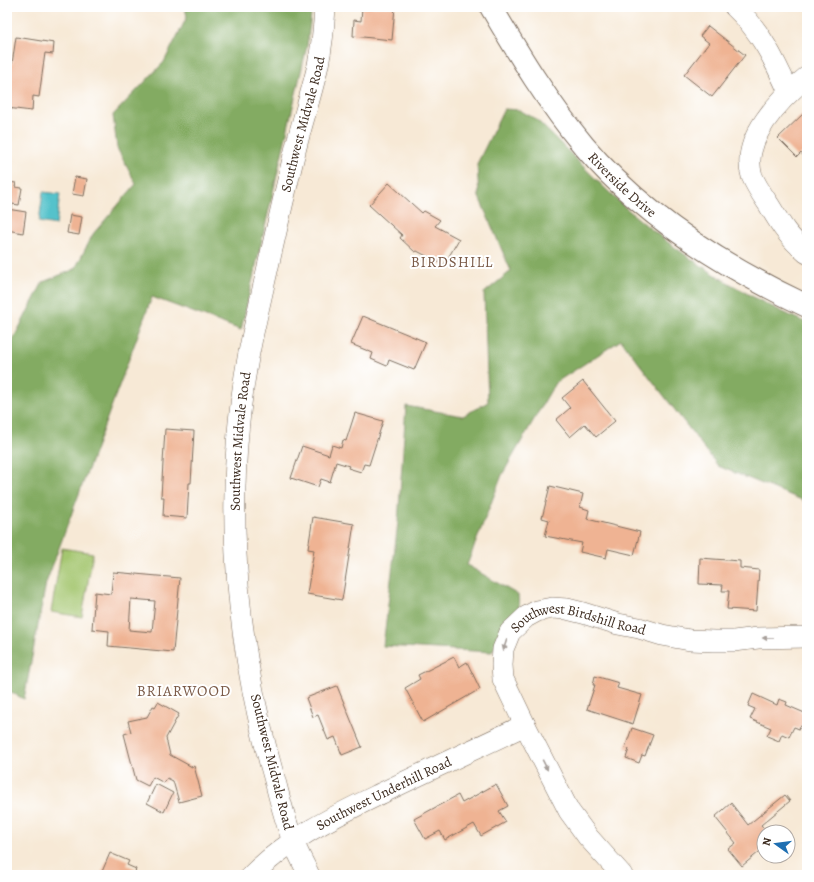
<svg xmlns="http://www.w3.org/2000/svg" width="814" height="882" viewBox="0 0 814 882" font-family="Alegreya,serif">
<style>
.green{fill:#a4c66f;stroke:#707846}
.forest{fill:#83ab62;stroke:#5f6a40}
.water{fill:#54c2cb;stroke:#487674}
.building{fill:#efb393;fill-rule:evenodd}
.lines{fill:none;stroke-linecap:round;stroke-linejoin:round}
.minor-casing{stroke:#7d6d5e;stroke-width:22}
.primary-casing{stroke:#7d6d5e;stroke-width:24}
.minor{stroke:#fff;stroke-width:21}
.primary{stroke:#fff;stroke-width:22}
.oneway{fill:#a79f9a}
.labels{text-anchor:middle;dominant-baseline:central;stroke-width:4;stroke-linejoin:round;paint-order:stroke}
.street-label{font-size:14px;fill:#3b2a1e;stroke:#fff}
.neighbourhood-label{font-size:15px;letter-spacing:1px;fill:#7a5a47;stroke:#fff}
</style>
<rect width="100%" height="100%" fill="#fff"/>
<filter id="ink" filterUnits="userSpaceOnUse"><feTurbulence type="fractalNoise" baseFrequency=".025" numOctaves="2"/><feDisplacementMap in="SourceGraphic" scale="8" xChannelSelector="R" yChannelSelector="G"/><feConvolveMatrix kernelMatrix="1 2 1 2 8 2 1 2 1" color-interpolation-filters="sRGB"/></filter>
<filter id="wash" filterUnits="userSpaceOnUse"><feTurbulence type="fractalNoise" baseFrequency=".012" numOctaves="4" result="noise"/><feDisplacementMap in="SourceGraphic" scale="16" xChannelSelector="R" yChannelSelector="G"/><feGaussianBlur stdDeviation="0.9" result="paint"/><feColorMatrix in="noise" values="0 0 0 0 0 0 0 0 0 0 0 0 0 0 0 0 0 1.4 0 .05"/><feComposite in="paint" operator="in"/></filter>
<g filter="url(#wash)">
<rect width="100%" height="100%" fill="#f7e9d6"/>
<polygon class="green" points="62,548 93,553 82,617 51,612"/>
<g class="forest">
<polygon points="185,7 312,7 307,46 241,330 152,297 46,583 24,699 7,690 7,351 43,282 75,269 93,234 136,184 117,148 113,115 164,62 187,17"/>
<path d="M504 109 519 110 536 119C566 148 595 180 626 208 679 255 742 295 807 323V502L718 466 621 340 555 383 502 475 467 565 518 595 520 614 500 637 492 652 383 646 398 522 406 406 463 416 488 402 484 293 511 271 479 197 477 164Z"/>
</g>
<polygon class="water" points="43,192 60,194 56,225 39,222"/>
<g id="blocks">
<g class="building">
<polygon points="362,7 395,7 392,40 353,36 354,20 361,21"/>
<polygon points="708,26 745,55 712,97 684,75 709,43 700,36"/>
<polygon points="16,37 54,43 53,54 45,53 39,97 33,96 32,111 7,108 9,79 7,79 7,63 12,64"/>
<polygon points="804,113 807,116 807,160 801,153 797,157 778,138"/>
<polygon points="75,177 87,179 84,196 72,194"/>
<polygon points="7,182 16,183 15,187 22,188 19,205 12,204 12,208 7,208"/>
<polygon points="389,183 422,213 424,211 440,220 435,226 459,239 444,265 417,251 415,252 400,238 402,235 369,205"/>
<polygon points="7,209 26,212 23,233 7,230"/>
<polygon points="70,215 82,217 79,235 67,233"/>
<polygon points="363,316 426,342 414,370 389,360 387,366 371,359 373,353 351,344"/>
<polygon points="583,381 615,421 596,437 585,424 570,437 556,420 570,408 562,398"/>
<polygon points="355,413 383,421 369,465 364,464 361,472 348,468 349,466 336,462 330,482 321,479 318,487 291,478 302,446 329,455 332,445 341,448 343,440 346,441"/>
<polygon points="165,429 194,431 191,483 189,483 187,518 163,516 164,497 161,497"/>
<polygon points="550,486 583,494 580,507 589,510 587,519 640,532 634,555 608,549 606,558 580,552 582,543 545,536 549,520 542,518"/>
<polygon points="313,517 354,524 342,600 307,594 314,550 308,549"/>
<polygon points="700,558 740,561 740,568 759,570 756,611 727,609 729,591 722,591 723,585 699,584"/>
<path d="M113 572 180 578 173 652 108 646 109 631 92 629 95 592 111 594ZM131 599 155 601 152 632 129 630Z"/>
<polygon points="454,657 459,667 467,662 480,689 423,722 405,688 420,679 418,675"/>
<polygon points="595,676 619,683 617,688 642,695 633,724 587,709 595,685 593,685"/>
<polygon points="337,686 362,747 342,755 335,737 328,740 318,715 313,717 306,698"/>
<polygon points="753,694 777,705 779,699 787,702 786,705 807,714 807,729 800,726 799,729 794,727 789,737 782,734 779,741 767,736 771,728 750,719 755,709 748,706"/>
<polygon points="158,702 179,714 166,738 170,755 192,767 194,766 202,796 179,802 173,781 167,778 164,783 153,777 148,786 136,780 124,734 131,732 128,721 147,717 153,706 155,707"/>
<polygon points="632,728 653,735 645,756 642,755 639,763 626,758 629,749 625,748"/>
<polygon points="156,784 173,793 164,812 147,803"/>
<polygon points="496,784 508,806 499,811 506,822 481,836 474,824 445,840 440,831 425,839 414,819 458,795 462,803"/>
<polygon points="785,795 790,801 761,825 767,832 764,832 764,848 742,866 728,849 736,843 715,817 731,803 748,825"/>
<polygon points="110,853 129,861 127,865 136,869 134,875 98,875 99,873 101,874"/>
</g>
</g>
</g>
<g filter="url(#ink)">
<use href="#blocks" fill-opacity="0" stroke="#7d6d5e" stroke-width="1"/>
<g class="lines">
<g class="minor-casing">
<g id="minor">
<path d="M735 7C760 30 775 61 789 92"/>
<path d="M807 77C781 98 740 139 752 176 756 186 763 196 769 205 781 225 788 237 807 253"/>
<path id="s1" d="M252 875C290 837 335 816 382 793 429 770 477 748 525 725"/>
<path id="s2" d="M309 875C304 864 298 854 294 843 284 820 279 794 272 770 232 630 222 476 253 333 267 271 281 208 296 147 303 119 312 92 318 65 322 46 324 26 325 7"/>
<path id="s3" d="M622 875 588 837 569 811 525 725 503 679 502 665 503 649 510 632 526 617 537 611 552 608 567 609 583 613 618 624 639 628 662 635 690 640 714 641H734L758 638 807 637"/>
</g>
</g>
<g class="primary-casing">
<g id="primary">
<path id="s4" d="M491 7C519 55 548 103 584 146 643 216 724 267 807 306"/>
</g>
</g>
<use href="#minor" class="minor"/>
<use href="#primary" class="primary"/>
</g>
<defs><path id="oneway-solid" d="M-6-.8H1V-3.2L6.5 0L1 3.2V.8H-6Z"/></defs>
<g class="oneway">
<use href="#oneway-solid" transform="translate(768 638) rotate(179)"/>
<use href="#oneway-solid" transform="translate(505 645) rotate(108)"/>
<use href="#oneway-solid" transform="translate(545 765) rotate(63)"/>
</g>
</g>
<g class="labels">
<g class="street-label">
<text stroke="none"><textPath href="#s2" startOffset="768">Southwest Midvale Road</textPath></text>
<text stroke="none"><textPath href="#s4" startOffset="222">Riverside Drive</textPath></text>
<text stroke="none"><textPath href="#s2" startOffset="444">Southwest Midvale Road</textPath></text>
<text stroke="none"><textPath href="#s3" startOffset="354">Southwest Birdshill Road</textPath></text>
<text transform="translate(272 762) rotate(76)">Southwest Midvale Road</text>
<text stroke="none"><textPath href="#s1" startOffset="156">Southwest Underhill Road</textPath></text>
</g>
<g class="neighbourhood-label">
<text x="452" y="262">BIRDSHILL</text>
<text x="184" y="691">BRIARWOOD</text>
</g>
</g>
<rect width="814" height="882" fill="none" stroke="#fff" stroke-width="24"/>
<g transform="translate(776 844) rotate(284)"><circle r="19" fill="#ffffff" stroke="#b1aaa5"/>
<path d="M0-3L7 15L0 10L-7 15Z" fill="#1f6fb2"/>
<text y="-6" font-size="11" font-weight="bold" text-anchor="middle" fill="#3b2a1e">N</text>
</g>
</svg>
